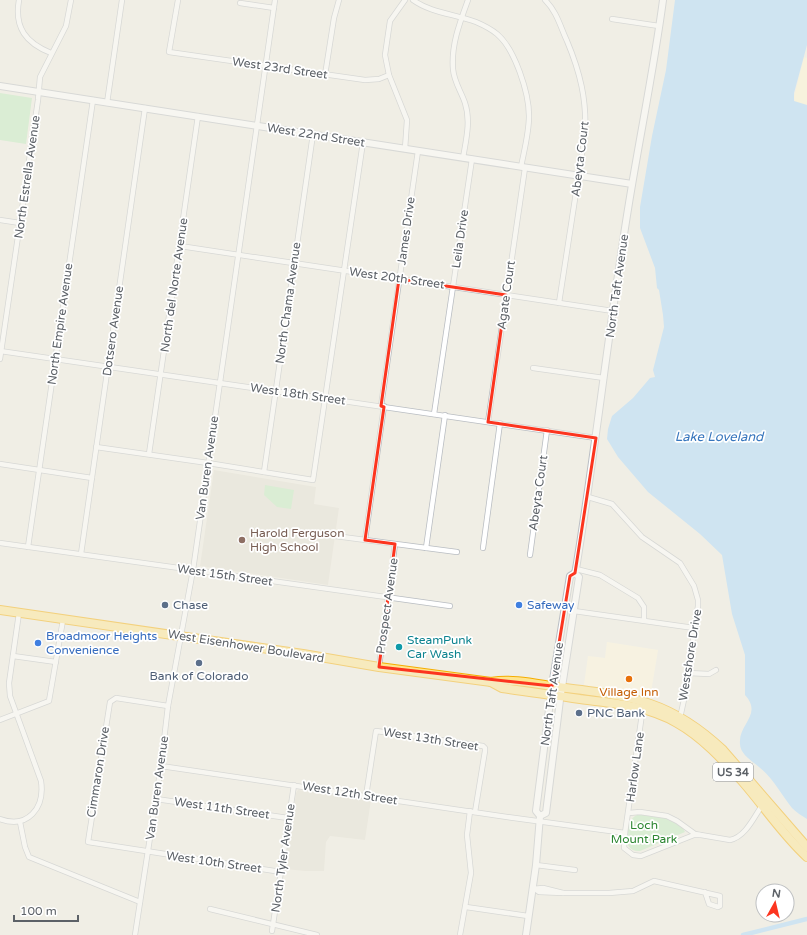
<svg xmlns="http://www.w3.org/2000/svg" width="807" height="935" viewBox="0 0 807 935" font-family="'Varela Round',sans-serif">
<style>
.commercial{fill:#fff7db}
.education{fill:#e3e0d5}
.green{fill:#bfeabf}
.sand{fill:#fef5d2}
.water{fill:#a6d7ff}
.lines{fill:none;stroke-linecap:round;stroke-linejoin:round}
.canal{stroke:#a6d7ff;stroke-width:4.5}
.street-casing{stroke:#b9bdc2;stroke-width:6}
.secondary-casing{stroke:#babec4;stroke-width:8}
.highway-casing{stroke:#f5ad00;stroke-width:10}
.street{stroke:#fff;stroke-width:4.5}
.secondary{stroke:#fff;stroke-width:6}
.highway{stroke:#ffe48d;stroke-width:8}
.marked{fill:none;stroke:#fc351f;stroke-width:3;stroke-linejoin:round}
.education-dot{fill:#8d6e63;stroke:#fff;stroke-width:1.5}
.service-dot{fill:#5c6f8a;stroke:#fff;stroke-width:1.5}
.shop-dot{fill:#3f7fe0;stroke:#fff;stroke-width:1.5}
.culture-dot{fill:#0f9aa8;stroke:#fff;stroke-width:1.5}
.food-dot{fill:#e8710a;stroke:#fff;stroke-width:1.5}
.labels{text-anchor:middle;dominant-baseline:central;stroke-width:3.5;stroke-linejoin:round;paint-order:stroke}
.shield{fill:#fff;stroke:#8d9095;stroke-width:1}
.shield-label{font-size:11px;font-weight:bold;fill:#5c6167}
.street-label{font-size:12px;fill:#5c6167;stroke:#fff}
.education-label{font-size:12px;fill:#785e54;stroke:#fff;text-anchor:start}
.service-label{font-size:12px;fill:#4e5e75;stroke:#fff;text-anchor:start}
.shop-label{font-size:12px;fill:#366cbe;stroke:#fff;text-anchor:start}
.culture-label{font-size:12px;fill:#0d838f;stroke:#fff;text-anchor:start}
.food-label{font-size:12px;fill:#c56008;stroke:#fff}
.park-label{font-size:12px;fill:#2c8631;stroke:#fff}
.water-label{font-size:13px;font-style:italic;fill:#3776bd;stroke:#fff}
</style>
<rect width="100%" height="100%" fill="#f0eee5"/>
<polygon class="commercial" points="607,642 658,650 650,698 635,693 584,685 588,656 605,658"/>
<g class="education">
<polygon points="214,470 316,487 314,504 339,508 328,585 200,566"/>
<polygon points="298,790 371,800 365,840 330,836 326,842 324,871 305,871 285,869 296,793"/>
</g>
<g class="green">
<polygon points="0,93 32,98 26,144 0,140"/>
<polygon points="265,485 294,490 291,509 277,507 264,495"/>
<path d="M637 815C652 814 678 817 685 832L640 851C620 853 624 820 637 815Z"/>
</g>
<polygon class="sand" points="804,57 807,58 807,105 795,102 794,97"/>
<path class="water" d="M675 0H807V45L794 93V101L807 105V819C802 816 796 812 792 808 781 794 773 778 759 767 752 761 740 754 740 744 738 724 763 715 745 695V655L732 614 722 555 700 534 648 492 618 457 607 439 608 429 612 416 633 398 650 378 655 377 653 370 664 327 663 315 659 290 657 288 655 268 640 228V207L652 136 666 70Z"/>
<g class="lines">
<polyline class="canal" points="743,935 807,919"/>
<g class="street-casing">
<g id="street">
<path d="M19 0C14 28 26 43 51 53"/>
<polyline points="178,0 169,52 365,80 379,79 389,75"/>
<polyline points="405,0 390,21 385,55 389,75 407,120 405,149"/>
<path d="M413 0C431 13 455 14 476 22 483 25 491 29 497 34 515 49 529 93 529 116 529 133 524 151 521 167"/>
<path d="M545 0C557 12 560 26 567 41 580 72 587 100 585 134L559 303"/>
<polyline points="240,3 274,8"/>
<polyline points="612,19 659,26"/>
<polyline points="325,75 334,18 339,0"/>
<polyline points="107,103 122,0"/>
<path d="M463 158C466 140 471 121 465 103 461 91 454 82 453 69 451 45 460 22 468 0"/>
<polyline points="0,220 20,223"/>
<polyline points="180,246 613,311"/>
<polyline points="0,351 596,438"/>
<polyline points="0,359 38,100 40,77 66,26 71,0"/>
<polyline points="533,368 604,378"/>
<polyline points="381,406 418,151"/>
<polyline points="434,414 472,159"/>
<polyline points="488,422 525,168"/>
<polyline points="96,447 208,463 313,480 363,142"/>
<polyline points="149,454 198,116"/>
<polyline points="0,464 92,478"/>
<polyline points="264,472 313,134"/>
<polyline points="588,497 612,504 642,537 680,563 694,586 698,600 698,606 685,695 680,718"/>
<polyline points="335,536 457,552"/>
<polyline points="365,540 384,406"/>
<polyline points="0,543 450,606"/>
<polyline points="28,547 93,100"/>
<polyline points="426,548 445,415"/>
<polyline points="483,548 500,423"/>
<polyline points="81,554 145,108"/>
<polyline points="530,555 547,430"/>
<polyline points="576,569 600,575 638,598 644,607 644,620"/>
<polyline points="574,611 694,628"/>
<polyline points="13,656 56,662"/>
<polyline points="379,667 395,544"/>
<polyline points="688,673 709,674 716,670"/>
<polyline points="168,706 116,698 110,702 88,842 281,872"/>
<polyline points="643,707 625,833 624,848 633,855 641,856 694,835 700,835"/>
<polyline points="0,720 49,701 63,620"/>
<polyline points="161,766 507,817 625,833"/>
<polyline points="366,796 376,731 483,746 485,748 485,751 475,812"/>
<polyline points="156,799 288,818"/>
<path d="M629 813 640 812 667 816 677 821 695 834 730 840C746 837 755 815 763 804"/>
<path d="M0 819C28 829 45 808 41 781L10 696 9 683 19 613"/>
<polyline points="20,822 25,847 29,857 140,902"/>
<polyline points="536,865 575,870"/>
<polyline points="532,889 543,888 563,893 539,892 535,889"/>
<polyline points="563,893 609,893 633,891 654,881 720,896 720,906 718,907 709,904 705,892"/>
<polyline points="466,907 528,916"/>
<polyline points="210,909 317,935"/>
<polyline points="272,931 294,785"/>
<polyline points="135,935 161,766 168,706 193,570 275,0"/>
<polyline points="460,935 471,873 467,835 470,811"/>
</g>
</g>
<g class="secondary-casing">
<g id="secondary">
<polyline points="0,86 632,184"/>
<path d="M540 816 546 813 560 700 579 577 575 573 576 569C596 447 609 325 629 203 640 135 654 68 663 0"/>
<polyline points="526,935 536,865 540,816 536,811 552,686 570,576 575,573"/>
</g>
</g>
<g class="highway-casing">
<g id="highway">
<path d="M0 610 303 654 379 667 491 682C513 678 537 684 558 687 629 696 669 699 723 750L807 847"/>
<path d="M491 682 502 688C528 692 554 695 580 699 613 703 648 706 677 723 702 737 723 760 742 781 764 806 782 834 807 857"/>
</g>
</g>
<use href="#street" class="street"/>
<use href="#secondary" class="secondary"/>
<use href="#highway" class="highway"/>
</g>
<path d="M0 0H807V935H0ZM399 279 506 295 488 422 596 438 575 573 570 576 552 686 379 667 395 544 365 540 384 407 381 406Z" fill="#f0eee5" fill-opacity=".55" fill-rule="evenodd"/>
<path class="marked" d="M399 279 506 295 488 422 596 438 575 573 570 576 552 686 379 667 395 544 365 540 384 407 381 406Z"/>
<circle class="education-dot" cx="242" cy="540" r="4"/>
<g class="service-dot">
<circle cx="165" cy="605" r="4"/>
<circle cx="199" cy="663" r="4"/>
<circle cx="579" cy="713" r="4"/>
</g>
<g class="shop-dot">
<circle cx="519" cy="605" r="4"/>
<circle cx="38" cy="643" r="4"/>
</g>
<circle class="culture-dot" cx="399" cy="647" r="4"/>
<circle class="food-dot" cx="629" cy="679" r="4"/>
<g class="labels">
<rect class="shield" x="713" y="763" width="40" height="18" rx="3"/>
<g class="shield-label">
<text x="733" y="772">US 34</text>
</g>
<g class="street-label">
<text transform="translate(280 68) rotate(8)">West 23rd Street</text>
<text transform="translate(316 135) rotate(9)">West 22nd Street</text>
<text transform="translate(580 159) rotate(-83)">Abeyta Court</text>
<text transform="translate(27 177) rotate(-82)">North Estrella Avenue</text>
<text transform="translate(406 231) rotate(-82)">James Drive</text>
<text transform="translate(460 239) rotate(-82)">Leila Drive</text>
<text transform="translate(397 278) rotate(8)">West 20th Street</text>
<text transform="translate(174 285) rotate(-82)">North del Norte Avenue</text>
<text transform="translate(617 286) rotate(-82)">North Taft Avenue</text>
<text transform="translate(506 295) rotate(-82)">Agate Court</text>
<text transform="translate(288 303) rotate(-82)">North Chama Avenue</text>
<text transform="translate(60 324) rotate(-82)">North Empire Avenue</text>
<text transform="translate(113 331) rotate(-82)">Dotsero Avenue</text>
<text transform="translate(298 394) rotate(8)">West 18th Street</text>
<text transform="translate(207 468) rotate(-82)">Van Buren Avenue</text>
<text transform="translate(538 493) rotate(-82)">Abeyta Court</text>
<text transform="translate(225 575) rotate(8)">West 15th Street</text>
<text transform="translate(387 606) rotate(-82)">Prospect Avenue</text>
<text transform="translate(246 646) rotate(9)">West Eisenhower Boulevard</text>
<text transform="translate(690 655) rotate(-81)">Westshore Drive</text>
<text transform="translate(552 694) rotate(-82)">North Taft Avenue</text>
<text transform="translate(431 739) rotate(9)">West 13th Street</text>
<text transform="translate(635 767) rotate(-82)">Harlow Lane</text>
<text transform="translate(98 772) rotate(-81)">Cimmaron Drive</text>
<text transform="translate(157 788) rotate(-82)">Van Buren Avenue</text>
<text transform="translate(350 793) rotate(9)">West 12th Street</text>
<text transform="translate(222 808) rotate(8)">West 11th Street</text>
<text transform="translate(283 858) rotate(-82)">North Tyler Avenue</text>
<text transform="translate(214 862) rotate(8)">West 10th Street</text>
</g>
<g class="education-label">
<text x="250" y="533">Harold Ferguson<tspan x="250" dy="14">High School</tspan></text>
</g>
<g class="service-label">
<text x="173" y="605">Chase</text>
<text x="199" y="676" text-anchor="middle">Bank of Colorado</text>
<text x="587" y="713">PNC Bank</text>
</g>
<g class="shop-label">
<text x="527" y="605">Safeway</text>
<text x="46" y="636">Broadmoor Heights<tspan x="46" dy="14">Convenience</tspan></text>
</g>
<g class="culture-label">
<text x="407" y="640">SteamPunk<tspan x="407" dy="14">Car Wash</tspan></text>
</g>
<g class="food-label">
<text x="629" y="692">Village Inn</text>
</g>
<g class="park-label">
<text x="644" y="825">Loch<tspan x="644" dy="14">Mount Park</tspan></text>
</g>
<g class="water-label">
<text x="719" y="437">Lake Loveland</text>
</g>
</g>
<g transform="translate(775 903) rotate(8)"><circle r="19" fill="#ffffff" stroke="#bec0c2"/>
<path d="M0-3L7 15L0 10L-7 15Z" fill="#fc351f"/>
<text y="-6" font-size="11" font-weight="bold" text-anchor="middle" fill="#5c6167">N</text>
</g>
<path d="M14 915v6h64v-6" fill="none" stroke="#5c6167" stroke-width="2"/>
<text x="20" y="915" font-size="12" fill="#5c6167" stroke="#ffffff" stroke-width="3" paint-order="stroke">100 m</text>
</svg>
